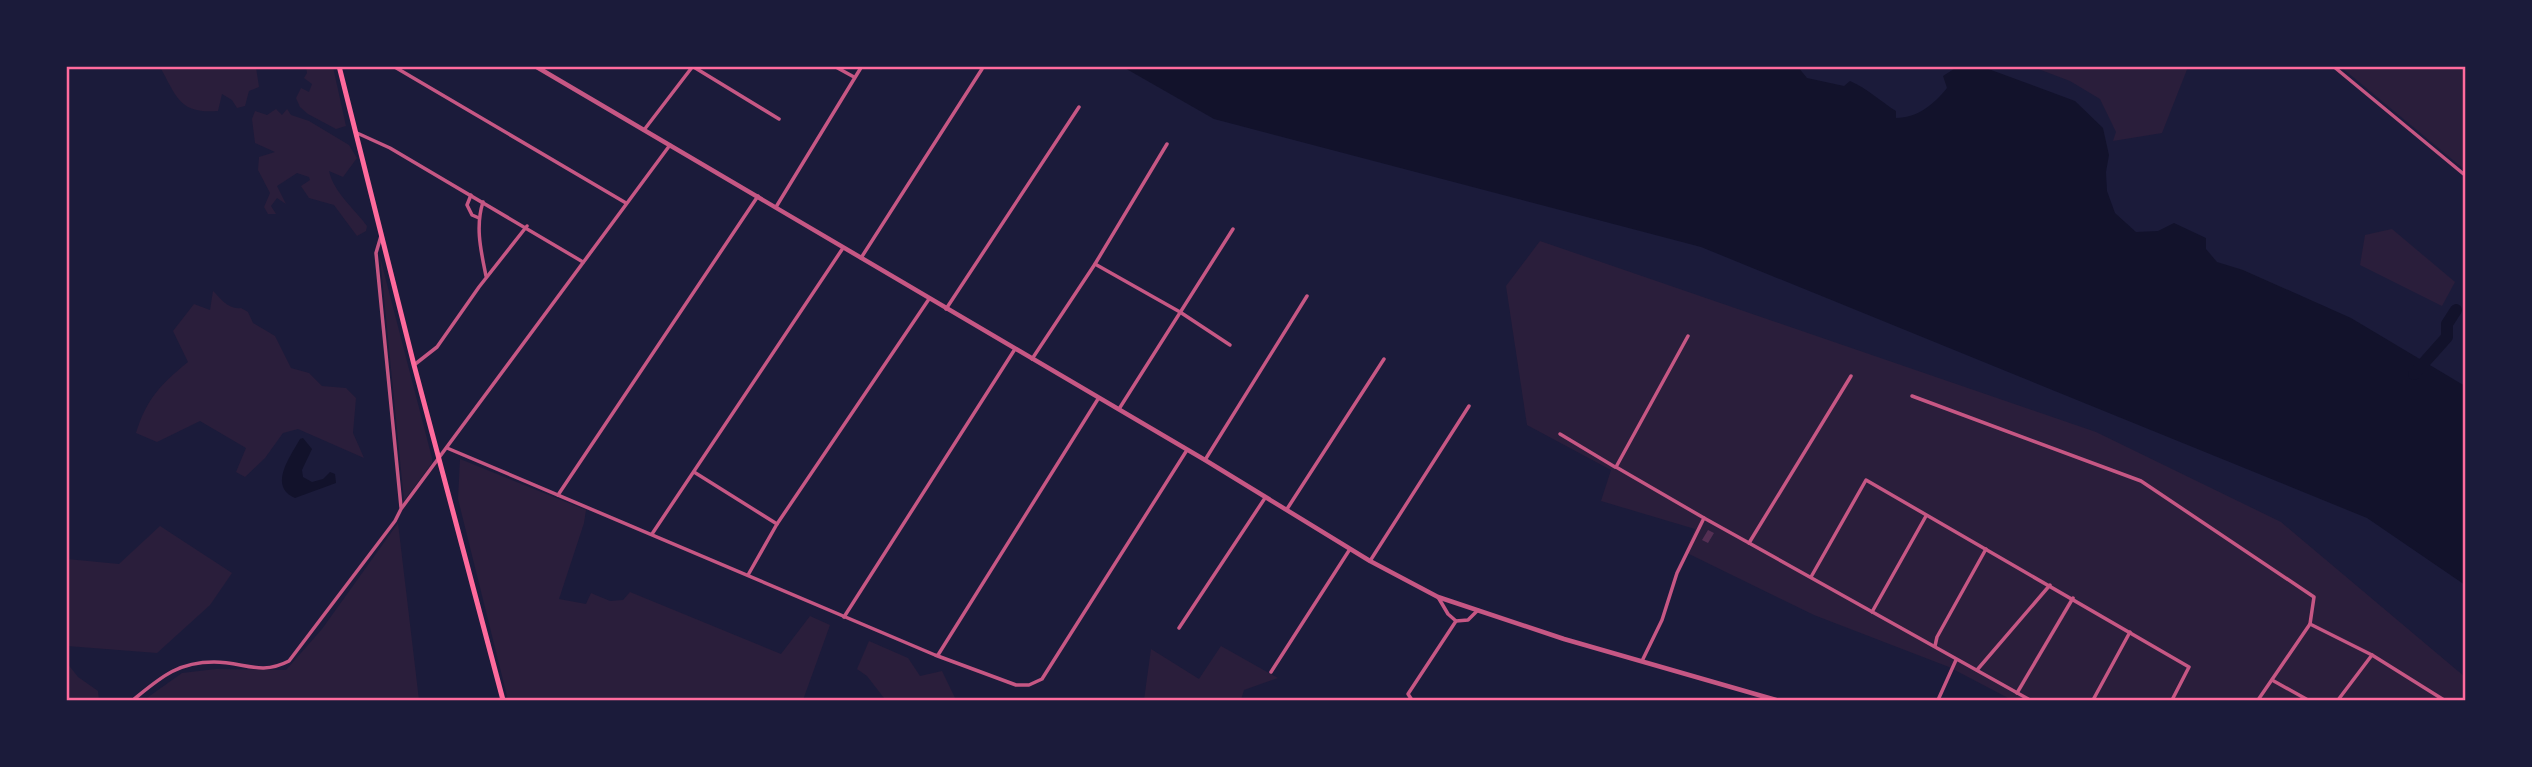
<svg xmlns="http://www.w3.org/2000/svg" width="2532" height="767" viewBox="0 0 2532 767" font-family="Overpass,sans-serif">
<style>
.green{fill:#2a1e3b}
.water{fill:#12122b}
.lines{fill:none;stroke-linecap:round;stroke-linejoin:round}
.river{stroke:#12122b;stroke-width:12}
.building{fill:#542f53}
.minor{stroke:#c65784;stroke-width:3.5}
.tertiary{stroke:#c65784;stroke-width:4.5}
.primary{stroke:#ff6b9d;stroke-width:5}
.neatline{fill:none;stroke:#ff6b9d;stroke-width:2.5}
</style>
<rect width="100%" height="100%" fill="#1b1b3a"/>
<g class="green">
<path d="M160 67H256L259 87 249 91 245 106 237 108 232 100 222 94 218 111C179 114 177 97 160 67Z"/>
<polygon points="306,67 333,67 346,126 336,129 308,114 300,107 296,98 301,88 309,92 312,84 304,78 307,73"/>
<polygon points="2033,67 2188,67 2162,133 2113,141 2116,132 2100,99 2070,81"/>
<polygon points="2341,67 2465,67 2465,170"/>
<path d="M276 109 282 115 287 109 291 115 309 121 349 145 357 158 343 177 329 171C334 193 354 208 367 226L366 231 357 236 334 205 309 198 301 186 310 180 309 177 297 173 277 186 286 204 277 198 271 206 276 214H268L264 207 270 193 258 170 259 157 275 152 255 143 252 119 255 111 267 115Z"/>
<polygon points="2392,229 2455,282 2442,306 2360,265 2365,235"/>
<polygon points="1540,241 2096,432 2281,522 2465,677 2465,700 2012,700 1949,667 1814,615 1685,552 1695,529 1601,501 1611,470 1527,425 1506,286"/>
<polygon points="380,257 432,458 432,463 404,501"/>
<path d="M213 291C221 299 229 310 241 308L248 312 253 323 275 336 291 368 309 373 322 386 346 388 356 398 353 433 364 458 298 429 283 433 265 458 245 477 236 472 246 448 200 421 157 442 136 433C147 398 161 384 188 362L173 331 194 304 210 310Z"/>
<polygon points="460,459 586,510 584,523 559,599 586,604 591,593 610,601 623,600 630,592 781,654 810,616 830,625 803,700 508,700 458,499"/>
<polygon points="398,523 419,700 144,700 182,673 216,669 286,670 322,629"/>
<polygon points="160,526 232,573 210,605 157,653 67,646 67,559 119,564"/>
<polygon points="869,641 908,658 920,676 942,671 956,700 883,700 884,698 867,676 857,669"/>
<polygon points="1221,646 1278,678 1244,690 1241,700 1144,700 1151,649 1199,679"/>
<polygon points="67,663 78,677 98,691 99,700 67,700"/>
</g>
<g class="water">
<path d="M1123 67H1798L1807 78 1844 86 1850 81C1867 88 1880 101 1896 111V118C1918 118 1934 104 1947 88L1943 76 1957 67H1983L2075 101 2103 128 2109 155 2106 172 2107 191 2115 213 2136 232 2158 231 2174 223 2206 238V249L2217 262 2243 270 2351 318 2465 386V585L2367 518 1701 247 1214 119Z"/>
<path d="M303 438 312 449 302 470 303 477 312 482 323 479 330 472 335 474 336 483 295 498C268 486 290 457 300 439Z"/>
</g>
<g class="lines">
<polyline class="river" points="2414,374 2447,337 2447,324 2456,310"/>
</g>
<polygon class="building" points="1708,530 1714,533 1708,543 1702,540"/>
<g class="lines">
<g class="minor">
<polyline points="393,66 626,203"/>
<polyline points="692,66 779,119"/>
<polyline points="834,66 854,77"/>
<polyline points="2333,66 2466,176"/>
<polyline points="644,130 693,66"/>
<polyline points="357,133 390,148 583,262"/>
<polyline points="471,195 467,205 472,215 479,218"/>
<path d="M483 202C475 227 481 251 486 276"/>
<polyline points="776,207 862,66"/>
<polyline points="381,236 376,253 401,507"/>
<polyline points="861,258 982,69"/>
<polyline points="1095,264 1180,312 1230,345"/>
<polyline points="946,309 1079,107"/>
<polyline points="1032,359 1095,264 1167,144"/>
<polyline points="414,365 437,347 479,287 527,226"/>
<polyline points="1912,396 2141,481 2314,597 2310,624 2372,655 2444,700"/>
<polyline points="1119,409 1233,229"/>
<polyline points="1560,434 1615,467"/>
<polyline points="447,448 935,655 1016,685 1029,685 1042,679 1187,450"/>
<polyline points="1205,460 1307,296"/>
<polyline points="694,472 777,524"/>
<polyline points="558,495 758,196"/>
<polyline points="1287,509 1384,359"/>
<polyline points="1704,518 1749,543 1851,376"/>
<polyline points="652,534 843,248"/>
<polyline points="1749,543 2030,700"/>
<polyline points="1370,561 1469,406"/>
<polyline points="748,575 777,524 929,299"/>
<polyline points="1811,577 1866,480 2189,667 2172,700"/>
<polyline points="1438,597 1448,614 1456,621 1468,620 1478,610"/>
<polyline points="1872,612 1926,516"/>
<polyline points="844,617 1015,349"/>
<polyline points="1179,628 1265,498"/>
<polyline points="1935,646 1937,637 1986,549"/>
<polyline points="938,655 1098,399"/>
<polyline points="1642,661 1662,620 1677,573 1704,518 1616,467 1688,336"/>
<polyline points="1977,670 2050,585"/>
<polyline points="1271,672 1350,549"/>
<polyline points="2272,680 2308,700"/>
<polyline points="2017,693 2073,598"/>
<path d="M133 700C160 678 177 662 214 662 244 662 260 676 289 661L395 521 401 509 670 145"/>
<polyline points="1412,700 1408,694 1456,621"/>
<polyline points="1938,700 1956,660"/>
<polyline points="2093,700 2130,632"/>
<polyline points="2258,700 2310,624"/>
<polyline points="2338,700 2372,655"/>
</g>
<polyline class="tertiary" points="535,66 1205,460 1370,561 1438,597 1564,639 1776,700"/>
<polyline class="primary" points="339,66 414,365 503,700"/>
</g>
<rect width="2532" height="767" fill="none" stroke="#1b1b3a" stroke-width="136"/>
<rect x="68" y="68" width="2396" height="631" class="neatline"/>
</svg>
